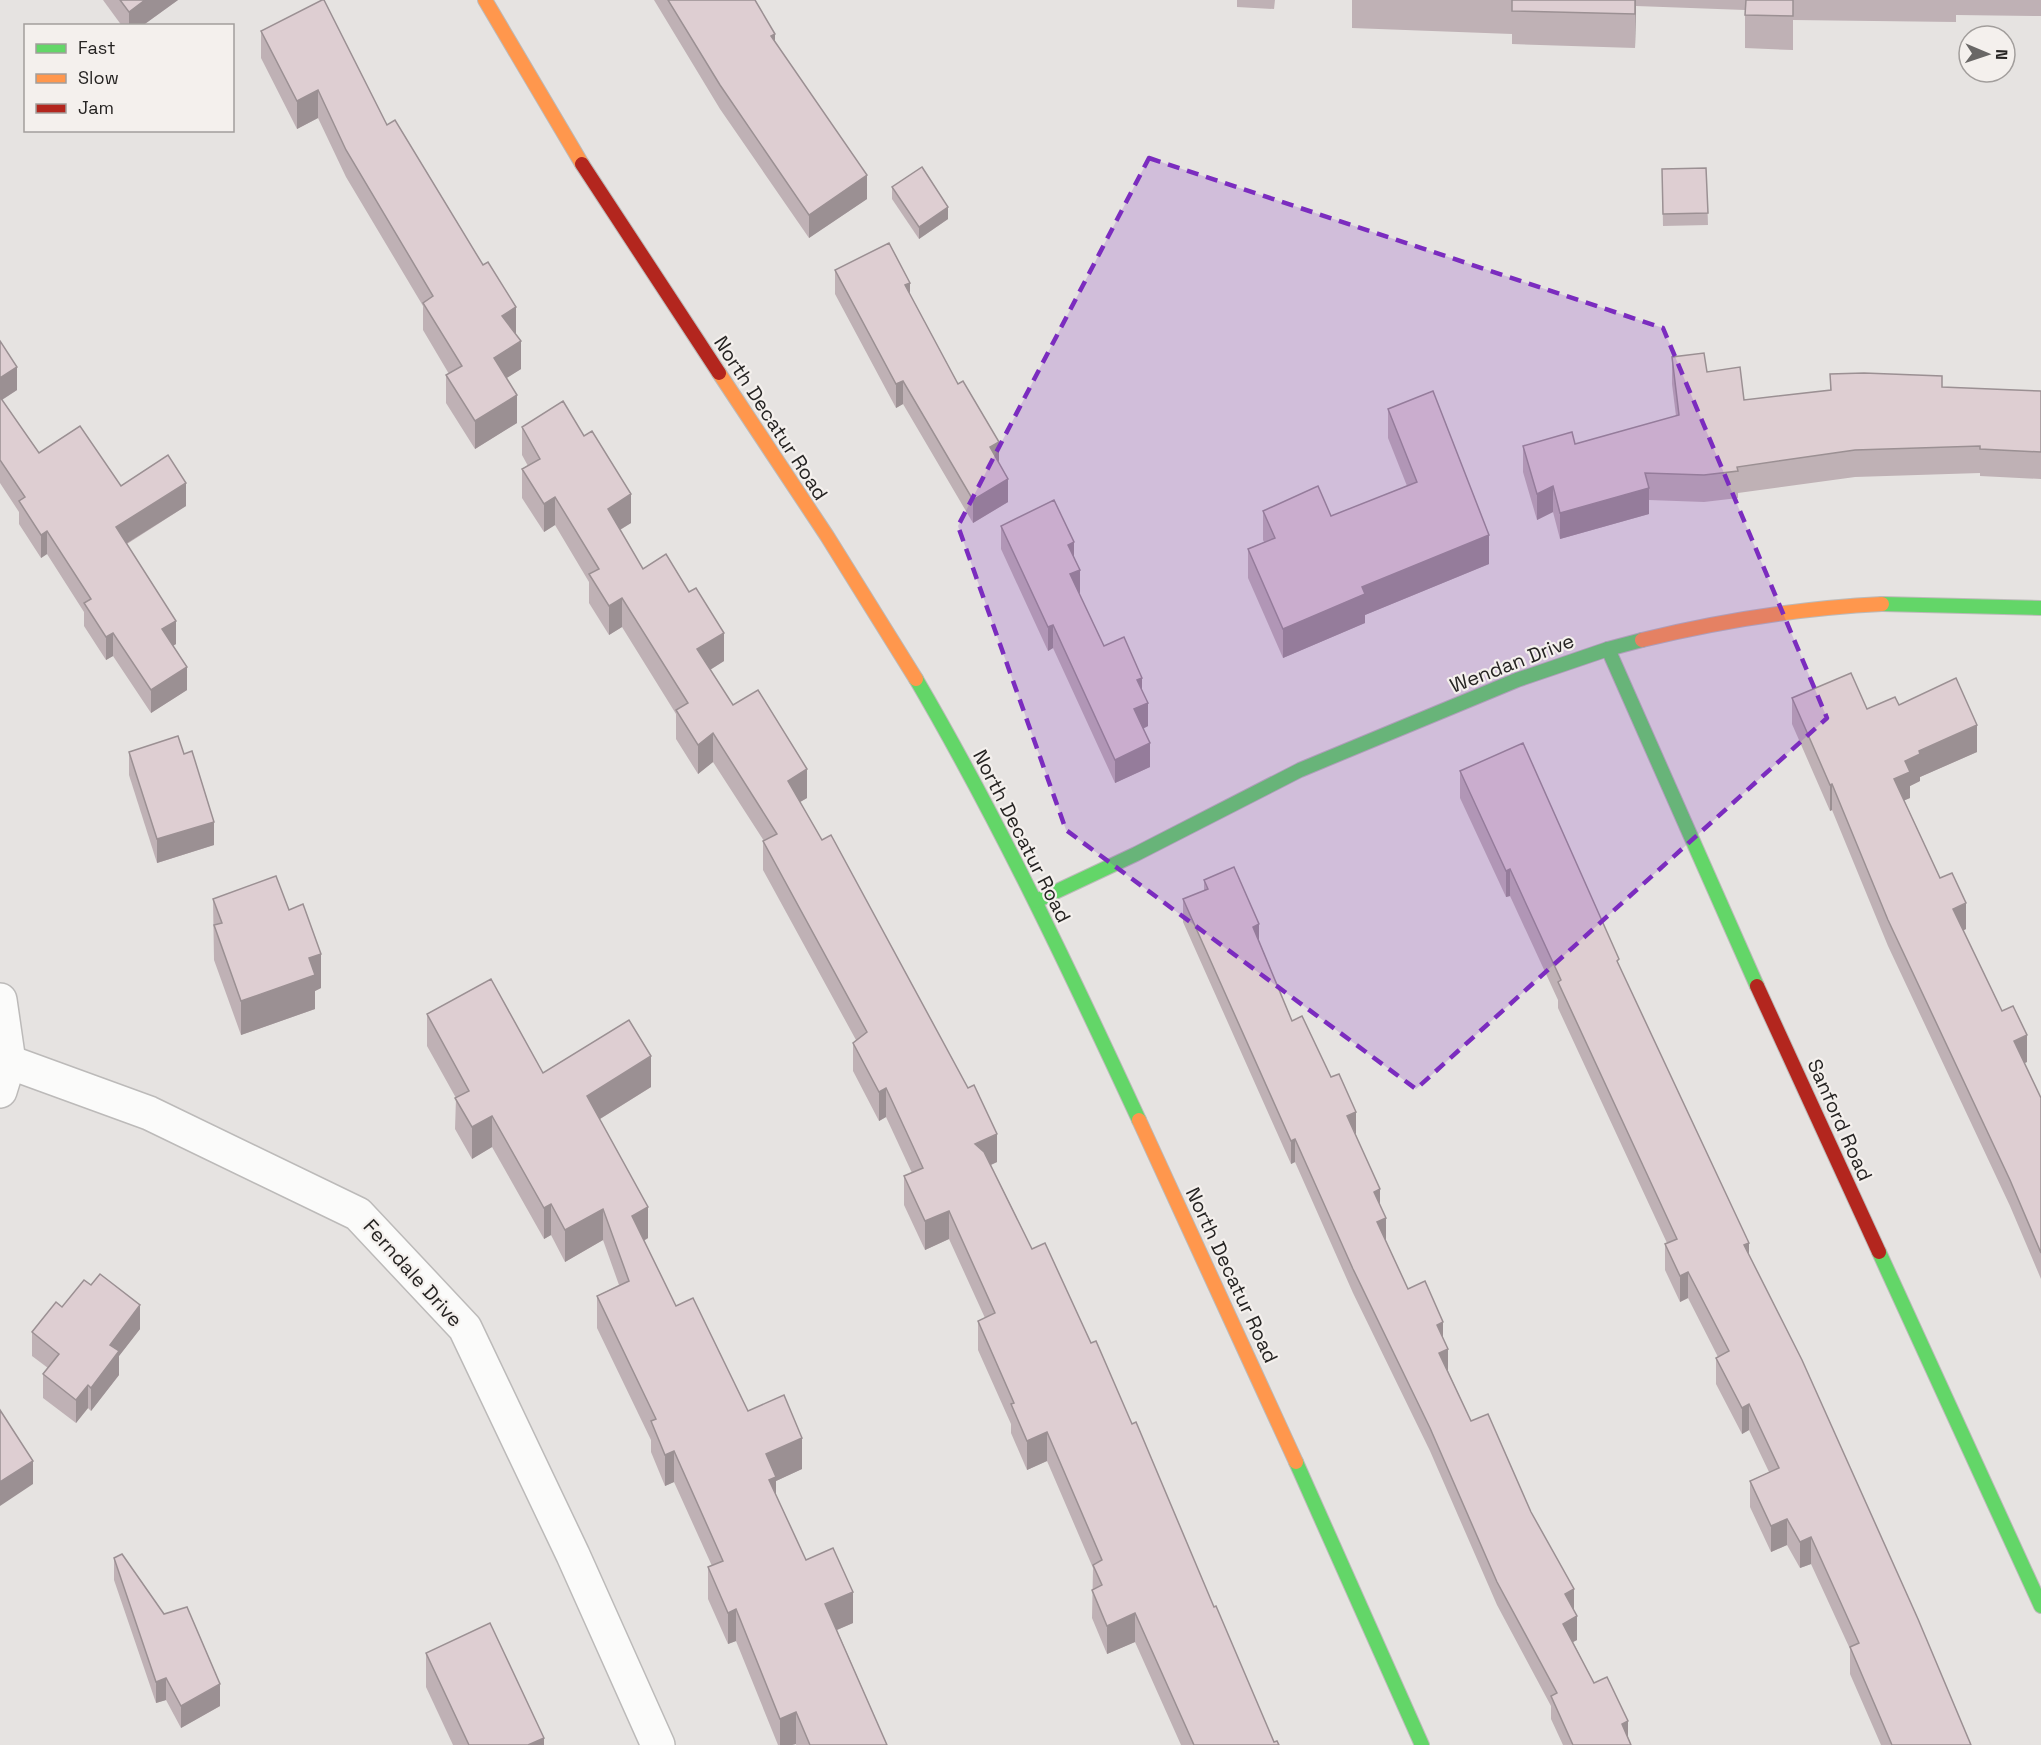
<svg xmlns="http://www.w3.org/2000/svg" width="2041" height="1745" viewBox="0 0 2041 1745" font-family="'Space Grotesk',sans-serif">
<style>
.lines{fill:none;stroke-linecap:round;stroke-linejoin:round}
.street-casing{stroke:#bcbab9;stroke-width:36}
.fast-casing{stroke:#bcbab9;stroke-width:16}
.slow-casing{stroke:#bcbab9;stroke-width:16}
.jam-casing{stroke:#bcbab9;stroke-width:16}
.street{stroke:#fbfbfa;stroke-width:33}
.fast{stroke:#63d668;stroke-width:14}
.slow{stroke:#ff974d;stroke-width:14}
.jam{stroke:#b3261e;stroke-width:14}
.wall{fill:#bfb1b5}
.shaded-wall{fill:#9b9093}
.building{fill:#deced2;stroke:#9b9093;stroke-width:1.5}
.marked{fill:#7b2cbf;fill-opacity:0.2;stroke:#7b2cbf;stroke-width:4.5;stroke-dasharray:12 8;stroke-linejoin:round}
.labels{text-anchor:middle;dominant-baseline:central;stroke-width:4.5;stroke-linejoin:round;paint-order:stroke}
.street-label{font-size:20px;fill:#262423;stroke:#f4f0ed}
</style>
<rect width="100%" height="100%" fill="#e6e3e1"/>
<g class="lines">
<g class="street-casing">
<g id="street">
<polyline points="0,1000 9,1062 0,1091"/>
<polyline points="9,1062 149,1113 358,1214 465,1328 573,1555 658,1745"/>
</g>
</g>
<g class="fast-casing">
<g id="fast">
<polyline points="1882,604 2041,608"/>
<polyline points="1608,649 1757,986"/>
<path d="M916 679C999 821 1070 971 1139 1120"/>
<polyline points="1036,901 1136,854 1300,770 1517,680 1608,649 1642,640"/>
<polyline points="1879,1252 2041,1606"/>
<polyline points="1296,1462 1422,1745"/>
</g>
</g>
<g class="slow-casing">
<g id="slow">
<polyline points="485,0 582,164"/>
<polyline points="719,373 827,536 916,679"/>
<path d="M1642 640C1720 621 1803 608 1882 604"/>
<polyline points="1139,1120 1296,1462"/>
</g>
</g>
<g class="jam-casing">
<g id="jam">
<polyline points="582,164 719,373"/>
<polyline points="1757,986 1879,1252"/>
</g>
</g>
<use href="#street" class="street"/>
<use href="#fast" class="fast"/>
<use href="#slow" class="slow"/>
<use href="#jam" class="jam"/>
</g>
<g class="wall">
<polygon points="103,0 178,0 142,26 122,26"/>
<polygon points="654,0 755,0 775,42 867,199 809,238 720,109"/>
<polygon points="1237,0 1275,0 1274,9 1237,7"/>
<polygon points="1352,0 2041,0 2041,16 1956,15 1956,22 1793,20 1793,50 1745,48 1745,10 1636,6 1635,48 1512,44 1512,34 1352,28"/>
<polygon points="261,31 387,125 516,335 521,369 506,378 517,423 475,449 446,403 446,375 449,374 423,330 423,306 346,177 318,118 297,129 261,58"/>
<polygon points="1706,168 1708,225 1663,226 1662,169"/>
<polygon points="892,187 948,219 919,239 892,199"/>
<polygon points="835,270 910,295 999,463 1008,502 973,523 903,404 896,408 835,294"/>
<polygon points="0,341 17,390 2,400 39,453 121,486 186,506 127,544 176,644 173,646 187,690 151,713 113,656 106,660 84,626 84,612 47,554 41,558 19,524 19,512 0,483"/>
<polygon points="1672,357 1707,372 1744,400 1830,390 1830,374 1942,387 2041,391 2041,479 1980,476 1980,473 1855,477 1738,493 1738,498 1704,502 1649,500 1649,514 1560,539 1553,512 1537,520 1523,472 1523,446 1575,444 1676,416 1672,384"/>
<polygon points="1388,409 1489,564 1365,615 1365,623 1283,658 1248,578 1248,549 1264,542 1263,540 1263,511 1331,516 1407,486 1388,438"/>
<polygon points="522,427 631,523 620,530 643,569 724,661 710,670 733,705 807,798 800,802 997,1162 991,1165 1032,1249 1091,1343 1132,1424 1274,1742 1279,1745 1181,1745 1135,1642 1107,1654 1092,1618 1093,1568 1047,1461 1027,1470 1011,1433 1011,1424 978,1350 978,1321 985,1318 949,1239 925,1250 904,1205 904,1176 912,1173 886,1117 879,1121 853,1071 853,1043 856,1040 763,870 763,841 764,841 713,762 698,774 676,739 676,714 622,627 609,635 589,603 589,582 555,525 544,532 522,498 522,469 528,466 522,455"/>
<polygon points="1001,526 1074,557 1079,594 1104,646 1142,690 1148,726 1143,729 1150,767 1115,783 1053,648 1048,651 1001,549"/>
<polygon points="1792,698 1867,709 1899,705 1977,752 1920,777 1920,781 1910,786 1910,798 1904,800 1940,878 1966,929 1963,931 2002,1011 2027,1062 2024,1063 2041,1098 2041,1279 2010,1206 1888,946 1832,810 1830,811 1792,724"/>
<polygon points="129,752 214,845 157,863 129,775"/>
<polygon points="1460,771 1619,966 1749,1256 1971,1745 1881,1745 1850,1674 1850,1649 1811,1564 1800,1568 1787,1545 1771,1552 1750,1507 1750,1481 1769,1472 1749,1430 1742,1434 1716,1384 1716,1358 1718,1357 1688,1298 1680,1302 1665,1270 1665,1244 1667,1243 1558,1008 1558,1000 1510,896 1506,897 1460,798"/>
<polygon points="1204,880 1259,941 1292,1021 1356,1135 1380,1204 1386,1241 1408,1289 1443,1338 1448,1371 1471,1421 1574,1610 1577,1640 1573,1642 1594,1683 1628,1737 1631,1745 1563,1745 1551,1719 1551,1706 1497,1605 1430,1451 1353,1293 1295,1162 1291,1164 1183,922 1183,899 1204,891"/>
<polygon points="213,899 289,910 321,988 315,991 315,1009 241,1035 214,960"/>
<polygon points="427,1014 543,1073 651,1087 600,1119 648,1238 644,1241 676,1306 748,1411 802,1469 776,1481 776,1495 806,1560 853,1623 837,1630 887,1745 796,1745 796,1744 792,1745 778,1745 736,1641 728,1644 708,1599 708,1567 712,1566 674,1482 665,1486 651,1452 651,1440 597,1328 597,1296 619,1285 603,1240 565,1262 551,1235 544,1239 492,1147 472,1159 455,1129 456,1098 427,1046"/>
<polygon points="62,1307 140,1329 119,1356 119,1375 91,1411 88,1408 76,1423 43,1398 43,1374 48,1368 32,1356 32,1332"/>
<polygon points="114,1558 220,1706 181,1728 166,1700 156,1703 114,1580"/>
<polygon points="426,1653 544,1745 453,1745 426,1687"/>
</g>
<g class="shaded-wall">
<polygon points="145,0 178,0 142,26 129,26 129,12"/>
<polygon points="1635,0 1636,0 1635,48"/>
<polygon points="775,34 775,57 771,36"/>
<polygon points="318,90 318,118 297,129 297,101"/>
<polygon points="867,175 867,199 809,238 809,215"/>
<polygon points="948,207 948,219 919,239 919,227"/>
<polygon points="910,283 910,306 905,285"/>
<polygon points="516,307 516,335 502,316"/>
<polygon points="521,341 521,369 494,386 494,358"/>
<polygon points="17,367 17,390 0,401 0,378"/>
<polygon points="903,381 903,404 896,408 896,384"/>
<polygon points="517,395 517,423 475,449 475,421"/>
<polygon points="999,442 999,465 990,447"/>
<polygon points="1008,479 1008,502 973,523 973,500"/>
<polygon points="186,483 186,506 116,550 116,527"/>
<polygon points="1553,486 1553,512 1537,520 1537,494"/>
<polygon points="1649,488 1649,514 1560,539 1560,513"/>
<polygon points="631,494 631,523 608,537 608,509"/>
<polygon points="555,497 555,525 544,532 544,504"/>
<polygon points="47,531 47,554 41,558 41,535"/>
<polygon points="1489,535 1489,564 1365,615 1365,623 1283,658 1283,629 1362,587"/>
<polygon points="1074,542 1074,565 1068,545"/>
<polygon points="1080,570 1080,593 1070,598 1070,574"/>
<polygon points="622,598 622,627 609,635 609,606"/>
<polygon points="176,621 176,644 162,652 162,629"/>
<polygon points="1053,625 1053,648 1048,651 1048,627"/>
<polygon points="113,633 113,656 106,660 106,637"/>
<polygon points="724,633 724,661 697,678 697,649"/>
<polygon points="187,667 187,690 151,713 151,690"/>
<polygon points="1142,678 1142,701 1137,680"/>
<polygon points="1148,703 1148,726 1134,733 1134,709"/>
<polygon points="1977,725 1977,752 1920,777 1920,781 1910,786 1910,798 1894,805 1894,779 1905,761 1919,751"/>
<polygon points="713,733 713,762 698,774 698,745"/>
<polygon points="1150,743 1150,767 1115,783 1115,760"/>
<polygon points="807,769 807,798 788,809 788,781"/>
<polygon points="1832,784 1832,810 1830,811 1830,785"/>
<polygon points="214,822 214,845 157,863 157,839"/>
<polygon points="1510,869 1510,896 1506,897 1506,871"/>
<polygon points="1966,903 1966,929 1953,935 1953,909"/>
<polygon points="1259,924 1259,947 1253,927"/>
<polygon points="321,954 321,988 315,991 315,1009 241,1035 241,1001 309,958"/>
<polygon points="2027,1035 2027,1062 2014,1068 2014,1041"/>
<polygon points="651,1056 651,1087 587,1127 587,1096"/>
<polygon points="886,1088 886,1117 879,1121 879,1092"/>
<polygon points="1356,1112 1356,1135 1347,1116"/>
<polygon points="492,1116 492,1147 472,1159 472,1127"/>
<polygon points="997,1134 997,1162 975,1172 975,1144"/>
<polygon points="1295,1139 1295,1162 1291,1164 1291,1141"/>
<polygon points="1380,1189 1380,1212 1374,1192"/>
<polygon points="551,1204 551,1235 544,1239 544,1208"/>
<polygon points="648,1207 648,1238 632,1247 632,1216"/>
<polygon points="603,1209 603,1240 565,1262 565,1230"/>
<polygon points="949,1211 949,1239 925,1250 925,1221"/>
<polygon points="1386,1218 1386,1241 1377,1246 1377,1222"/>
<polygon points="1749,1243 1749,1269 1744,1245"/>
<polygon points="1688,1272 1688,1298 1680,1302 1680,1276"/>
<polygon points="140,1305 140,1329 119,1356 119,1375 91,1411 91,1388 110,1345"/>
<polygon points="1443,1322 1443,1346 1437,1325"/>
<polygon points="1448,1349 1448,1372 1439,1353"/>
<polygon points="88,1385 88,1408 76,1423 76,1400"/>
<polygon points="1749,1404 1749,1430 1742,1434 1742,1408"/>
<polygon points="1047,1432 1047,1461 1027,1470 1027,1441"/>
<polygon points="802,1438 802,1469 776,1481 776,1508 769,1484 766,1454"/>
<polygon points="674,1451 674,1482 665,1486 665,1455"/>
<polygon points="33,1461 33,1484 0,1506 0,1482"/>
<polygon points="1787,1519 1787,1545 1771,1552 1771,1526"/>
<polygon points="1811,1537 1811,1564 1800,1568 1800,1542"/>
<polygon points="1574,1589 1574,1613 1565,1594"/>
<polygon points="853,1592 853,1623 825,1635 825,1604"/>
<polygon points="736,1609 736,1641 728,1644 728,1613"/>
<polygon points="1135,1613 1135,1642 1107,1654 1107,1626"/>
<polygon points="1577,1616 1577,1640 1563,1647 1563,1624"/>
<polygon points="166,1678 166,1700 156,1703 156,1682"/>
<polygon points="220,1684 220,1706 181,1728 181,1706"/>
<polygon points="796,1712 796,1744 792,1745 780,1745 780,1719"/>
<polygon points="1628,1721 1628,1745 1622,1724"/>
<polygon points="544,1738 544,1745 528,1745"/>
</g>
<g class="building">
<polygon points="120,0 145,0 129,12"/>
<polygon points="322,0 324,0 387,125 395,120 483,265 488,262 516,307 502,316 521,341 494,358 517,395 475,421 446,375 462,366 423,303 433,296 346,150 318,90 297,101 261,31"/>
<polygon points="668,0 755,0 775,34 771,36 867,175 809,215 720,85"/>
<polygon points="1512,0 1635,0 1635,14 1512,11"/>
<polygon points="1746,0 1793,0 1793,16 1745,15"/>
<polygon points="922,167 948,207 919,227 892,187"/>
<polygon points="1706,168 1708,213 1663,214 1662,169"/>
<polygon points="889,243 910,283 905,285 958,384 963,381 999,442 990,447 1008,479 973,500 903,381 896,384 835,270"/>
<polygon points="0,341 17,367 0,378"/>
<polygon points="1704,353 1707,372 1740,367 1744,400 1831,390 1830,374 1864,373 1942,376 1942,387 2041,391 2041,452 1980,449 1980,446 1855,450 1737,467 1738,471 1704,475 1645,473 1649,488 1560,513 1553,486 1537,494 1523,446 1572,432 1575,444 1679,415 1672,357"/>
<polygon points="1433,391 1489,535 1362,587 1365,594 1283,629 1248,549 1275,538 1263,511 1318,486 1331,516 1417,482 1388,409"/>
<polygon points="0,397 39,453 80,426 121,486 168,455 186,483 116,527 176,621 162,629 187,667 151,690 113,633 106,637 84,603 91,599 47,531 41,535 19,501 25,497 0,460"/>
<polygon points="563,401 584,436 592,431 631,494 608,509 643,569 666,554 689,592 696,588 724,633 697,649 733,705 758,690 807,769 788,781 822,840 831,835 968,1088 974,1085 997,1134 975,1144 984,1152 1032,1249 1045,1243 1091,1343 1096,1341 1132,1424 1136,1422 1214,1607 1216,1606 1274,1742 1277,1741 1279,1745 1194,1745 1135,1613 1107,1626 1092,1590 1102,1585 1093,1565 1102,1560 1047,1432 1027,1441 1011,1404 1014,1403 978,1321 995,1313 949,1211 925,1221 904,1176 923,1168 886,1088 879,1092 853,1043 867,1032 763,841 777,834 713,733 698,745 676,710 688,703 622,598 609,606 589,574 599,569 555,497 544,504 522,469 540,459 522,427"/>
<polygon points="1054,500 1074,542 1068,545 1080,570 1070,574 1104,646 1124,637 1142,678 1137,680 1148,703 1134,709 1150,743 1115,760 1053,625 1048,627 1001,526"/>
<polygon points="1851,673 1867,709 1895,697 1899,705 1956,678 1977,725 1919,751 1920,754 1905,761 1910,772 1894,779 1940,878 1952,873 1966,903 1953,909 2002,1011 2013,1006 2027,1035 2014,1041 2041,1098 2041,1253 2010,1180 1888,920 1832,784 1830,785 1792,698"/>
<polygon points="178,736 184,754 192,751 214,822 157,839 129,752"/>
<polygon points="1523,743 1619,959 1617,961 1749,1243 1744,1245 1802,1360 1918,1619 1971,1745 1892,1745 1850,1647 1859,1643 1811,1537 1800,1542 1787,1519 1771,1526 1750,1481 1779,1468 1749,1404 1742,1408 1716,1358 1729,1351 1688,1272 1680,1276 1665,1244 1677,1239 1558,982 1561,980 1510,869 1506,871 1460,771"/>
<polygon points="1234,867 1259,924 1253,927 1292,1021 1302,1016 1331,1077 1339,1074 1356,1112 1347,1116 1380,1189 1374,1192 1386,1218 1377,1222 1408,1289 1425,1281 1443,1322 1437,1325 1448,1349 1439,1353 1471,1421 1488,1414 1531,1512 1574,1589 1565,1594 1577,1616 1563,1624 1594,1683 1607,1677 1628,1721 1622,1724 1631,1745 1573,1745 1551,1696 1557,1693 1497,1582 1430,1428 1353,1269 1295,1139 1291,1141 1183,899 1208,889 1204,880"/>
<polygon points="276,876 289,910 303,904 321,954 309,958 315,975 241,1001 214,925 222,923 213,899"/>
<polygon points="491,979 543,1073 629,1020 651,1056 587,1096 648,1207 632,1216 676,1306 693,1298 748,1411 784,1395 802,1438 766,1454 776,1477 769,1480 806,1560 833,1548 853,1592 825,1604 887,1745 810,1745 796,1712 780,1719 736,1609 728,1613 708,1567 723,1561 674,1451 665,1455 651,1421 656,1419 597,1296 629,1281 603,1209 565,1230 551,1204 544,1208 492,1116 472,1127 455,1098 469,1091 427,1014"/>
<polygon points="100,1274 140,1305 110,1345 119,1351 91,1388 88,1385 76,1400 43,1374 59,1354 32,1332 56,1302 62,1307 84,1280 91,1285"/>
<polygon points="0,1410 33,1461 0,1482"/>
<polygon points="122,1554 164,1614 187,1607 220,1684 181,1706 166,1678 156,1682 114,1558"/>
<polygon points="490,1623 544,1738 528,1745 469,1745 426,1653"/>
</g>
<path class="marked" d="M1149 158 1663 328 1827 718 1416 1089 1066 830 958 526Z"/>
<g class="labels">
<g class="street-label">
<text transform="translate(771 418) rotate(57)">North Decatur Road</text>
<text transform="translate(1512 663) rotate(-21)">Wendan Drive</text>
<text transform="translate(1022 836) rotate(63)">North Decatur Road</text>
<text transform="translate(1840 1120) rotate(66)">Sanford Road</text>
<text transform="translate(413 1273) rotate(48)">Ferndale Drive</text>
<text transform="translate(1232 1275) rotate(65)">North Decatur Road</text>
</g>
</g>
<rect x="24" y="24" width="210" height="108" fill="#f4f0ed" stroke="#a29e9c" stroke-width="1.5"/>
<rect x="36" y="44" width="30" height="9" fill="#63d668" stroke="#a29e9c" stroke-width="1.5"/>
<text x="78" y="54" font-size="18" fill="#262423">Fast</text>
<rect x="36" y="74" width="30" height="9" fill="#ff974d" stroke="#a29e9c" stroke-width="1.5"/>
<text x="78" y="84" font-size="18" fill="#262423">Slow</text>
<rect x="36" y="104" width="30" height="9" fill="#b3261e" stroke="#a29e9c" stroke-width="1.5"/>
<text x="78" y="114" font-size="18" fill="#262423">Jam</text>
<g transform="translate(1987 54) rotate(92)"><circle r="28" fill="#f4f0ed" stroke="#a29e9c" stroke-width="1.5"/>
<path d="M0-4.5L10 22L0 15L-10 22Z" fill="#696766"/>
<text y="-9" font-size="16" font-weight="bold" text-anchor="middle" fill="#262423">N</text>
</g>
</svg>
